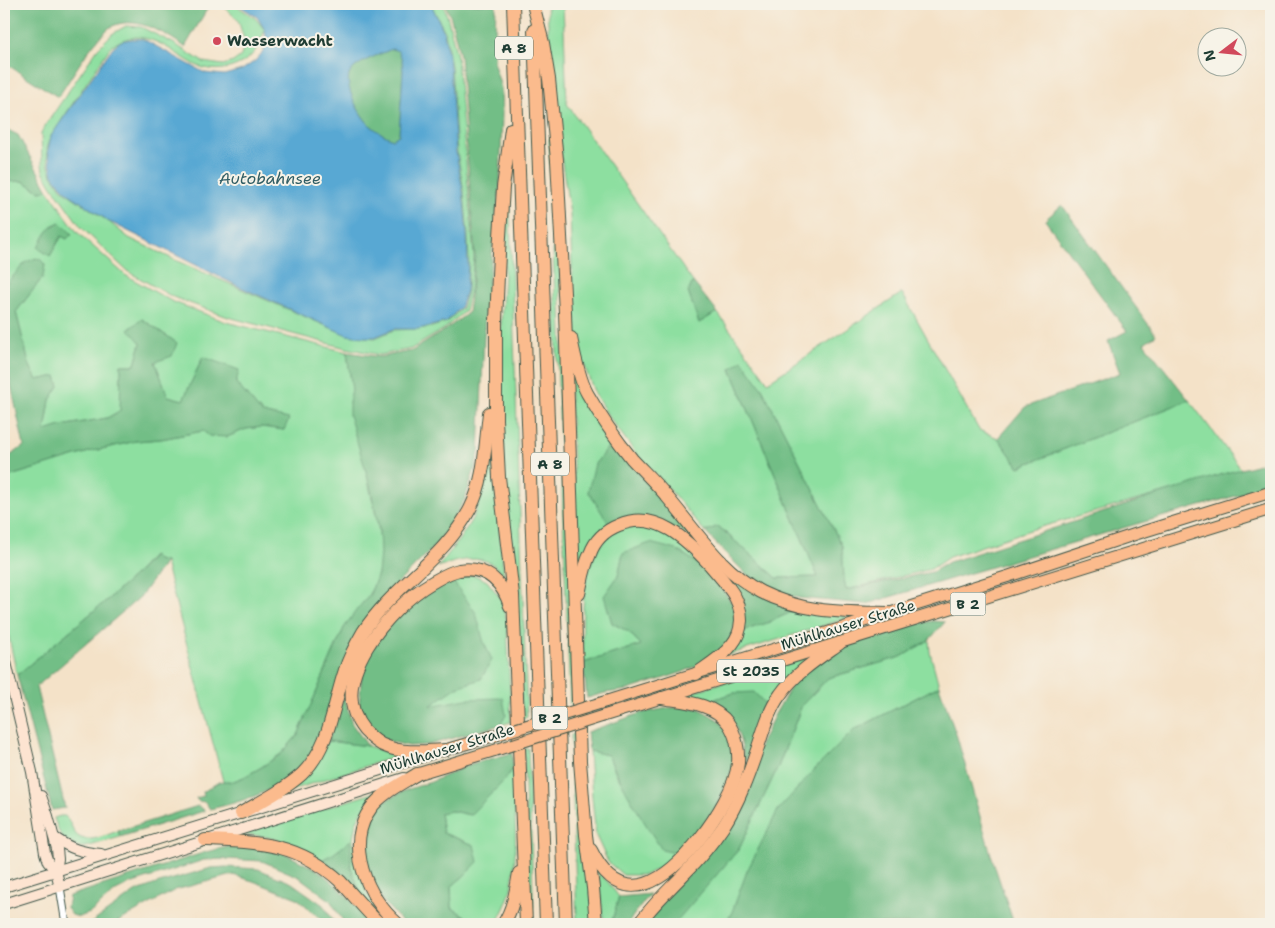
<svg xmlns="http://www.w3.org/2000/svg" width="1275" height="928" viewBox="0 0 1275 928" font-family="'Shantell Sans',sans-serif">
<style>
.green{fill:#8ddfa0;stroke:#568e6a;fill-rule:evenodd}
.forest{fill:#72be86;stroke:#487e5d}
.water{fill:#59a8d3;stroke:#3c7284;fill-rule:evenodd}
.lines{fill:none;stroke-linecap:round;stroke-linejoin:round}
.street-casing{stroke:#3f564a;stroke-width:9}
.secondary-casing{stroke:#3f564a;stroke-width:12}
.primary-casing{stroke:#3f564a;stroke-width:13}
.highway-casing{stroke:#3f564a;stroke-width:14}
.street{stroke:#fff;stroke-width:7}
.secondary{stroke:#fde4d1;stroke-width:10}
.primary{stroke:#fbbb8d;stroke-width:11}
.highway{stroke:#fbbb8d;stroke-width:12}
.primary-bridge-casing{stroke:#3f564a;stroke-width:13;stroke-linecap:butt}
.primary-bridge{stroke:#fbbb8d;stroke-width:11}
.poi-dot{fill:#d1495b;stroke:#f7f3e8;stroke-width:2}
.labels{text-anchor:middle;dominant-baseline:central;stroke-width:4;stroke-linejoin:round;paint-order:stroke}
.shield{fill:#f7f3e8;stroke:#60746a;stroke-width:1}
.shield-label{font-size:14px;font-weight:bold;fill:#1f3d34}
.poi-label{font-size:15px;font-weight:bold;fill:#1f3d34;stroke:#f7f3e8;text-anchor:start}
.street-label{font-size:15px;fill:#1f3d34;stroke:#f7f3e8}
.water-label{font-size:16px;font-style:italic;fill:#305d64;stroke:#f7f3e8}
</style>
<rect width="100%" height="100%" fill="#f7f3e8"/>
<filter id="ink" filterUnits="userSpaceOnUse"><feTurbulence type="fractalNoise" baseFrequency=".02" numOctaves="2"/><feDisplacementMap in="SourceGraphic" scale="10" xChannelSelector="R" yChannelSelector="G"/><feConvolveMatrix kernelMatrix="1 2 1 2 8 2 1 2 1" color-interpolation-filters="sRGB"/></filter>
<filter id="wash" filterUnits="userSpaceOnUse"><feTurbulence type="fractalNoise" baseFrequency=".0096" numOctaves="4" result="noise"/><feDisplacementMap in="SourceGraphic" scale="20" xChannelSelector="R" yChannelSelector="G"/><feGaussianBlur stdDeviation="1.12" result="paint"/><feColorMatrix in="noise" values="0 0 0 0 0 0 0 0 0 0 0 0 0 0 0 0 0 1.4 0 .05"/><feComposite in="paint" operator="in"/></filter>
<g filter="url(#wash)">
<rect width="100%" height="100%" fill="#f4e2c8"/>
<g class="green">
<path d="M221 4H236L241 9 255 18 265 30C262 37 259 45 255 51 241 70 212 75 192 63 176 54 163 42 144 38 132 35 121 40 111 46L51 136 47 149 48 163 52 175 61 188 71 196 109 222 129 238 177 261 347 335 375 338 394 330 418 329 432 327 447 322 462 308 467 291 469 265 468 234 464 191 457 151 451 66 445 32 431 4H443L448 19 457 56 474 257 470 290 465 311 444 329 411 349 380 355 346 348 228 317 173 297 127 271 81 227 51 185 43 171 42 164 41 133 45 126 98 48 112 34 126 26 141 27 173 43 203 62 223 65 233 62 241 56 245 42 238 20Z"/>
<polygon points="547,4 563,4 567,104 693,282 688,292 699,323 717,312 768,382 902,293 979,430 998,438 1019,467 1189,400 1241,469 1210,480 1030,530 949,557 931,569 846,590 844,579 842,546 762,388 731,369 818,577 777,578 718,526 705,532 670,490 635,452 607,414 595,394 581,357 574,323 570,214 561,156 549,43"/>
<polygon points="552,137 560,278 575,702 570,704 549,139"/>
<path d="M23 181 41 192 48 190 77 232 125 275 171 301 226 322 347 352 352 390 349 402C356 433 365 463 371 494 377 520 384 547 378 573 373 594 356 611 344 628L298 735 281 754 260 768 244 777 231 782 223 781 165 562 157 560 152 556 133 577 107 600 17 675 4 614V478L89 452 136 441 161 439 203 431 227 437 246 429 262 427 284 430 262 413 236 383 203 357 183 400 168 396 155 362 177 343 142 319 141 343 135 365H121V410L107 418 61 426 45 432 50 400 59 386 56 376 37 380 29 364 16 312 43 277 4 286V182ZM60 222 67 239 62 236 50 256 46 234 53 225Z"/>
<polygon points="507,192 509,192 527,717 523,719 502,476 501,324 505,256"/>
<polygon points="568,357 612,442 595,464 609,524 578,572"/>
<path d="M491 447 504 575C500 571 496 567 492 564 477 554 453 562 438 567 454 547 471 526 480 501 485 485 487 464 491 447Z"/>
<path d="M631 525 652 526 683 544 702 566 677 550 623 553 618 576 605 596 612 623 629 632 641 645 583 663C583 626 578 574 602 543 604 540 607 536 609 534 615 530 624 528 631 525Z"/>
<polygon points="465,574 477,576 487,581 502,600 507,622 511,722 500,725 506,715 428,706 457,687 481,679 491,660 484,643 449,576"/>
<polygon points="798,609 851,617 728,655 743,631 767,623"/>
<polygon points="929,640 930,652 939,686 854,730 725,924 673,924 739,849 778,767 802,705 828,678 901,657"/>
<polygon points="810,655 786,678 767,706 734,693 709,701 695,696 683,695"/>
<polygon points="574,734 594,924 577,924 571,735"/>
<polygon points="328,741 368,746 397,756 289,791"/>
<polygon points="528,748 534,924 529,924 524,749"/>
<polygon points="589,751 608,755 618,778 680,854 670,862 645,875 623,875 608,862 596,836 592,797"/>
<path d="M513 769C514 808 519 850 511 889 508 901 502 913 496 924H466L465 916 452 908 451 887 465 875 474 845 443 833 440 813 452 811 470 815 501 784Z"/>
<path d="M386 789 363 810 356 823 353 839 366 892 380 915C365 901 348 881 332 869 305 848 273 833 238 835Z"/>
<path d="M60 816H65L67 818C70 822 72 828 75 833 84 846 106 835 118 831L120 837 86 847H77L63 838 59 832 54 818Z"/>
<polygon points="598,872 608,882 619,897 611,924 604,924"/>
</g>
<g class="forest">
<path d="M4 4H210L185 47C165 33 133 13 109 28 106 30 104 34 101 36 84 54 72 77 58 97L6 64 4 67Z"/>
<path d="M445 4H496L494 64 501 88 502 113 500 186 485 313 479 452 475 468 465 499 446 531 433 548 385 596 321 733C302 783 258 798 210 809L205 802 198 801 196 798 204 796 203 792 217 783 223 781 231 782 244 777 260 768 281 754 298 735 344 628 355 612 370 594 378 574 380 553 379 529 369 481 349 415V402L352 390 347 352 380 357 412 351 445 330 468 313 475 257 460 56 451 18Z"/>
<path d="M392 49 398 50 402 59 403 71 399 135 393 139C386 137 372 128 367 122 359 113 345 88 349 75 353 63 381 54 392 49Z"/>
<polygon points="4,128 18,135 48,190 41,192 23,181 4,182"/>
<polygon points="1062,205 1156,335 1144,343 1189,400 1019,467 998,438 1025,407 1120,373 1108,341 1127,331 1045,220"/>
<path d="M60 222 72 234 67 239 61 236 50 256 38 248C44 237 48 227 60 222Z"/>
<polygon points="36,258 41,260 45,265 43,277 16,312 29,364 37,380 56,376 59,386 50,400 45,431 61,426 107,418 120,411 121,365 135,365 141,343 129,329 142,319 177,343 172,356 155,362 168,396 183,400 203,357 239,370 236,383 262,413 289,419 284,430 262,427 246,429 227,437 209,436 203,431 161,439 136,441 89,452 4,478 4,460 24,446 4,352 4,286 26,262"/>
<polygon points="693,282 717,312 699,323 688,292"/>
<polygon points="742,360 762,388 842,546 844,579 846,590 932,572 949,562 1226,473 1271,461 1271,486 1140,523 866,604 799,598 779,592 747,575 705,532 718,526 777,578 818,577 731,369"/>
<polygon points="612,442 703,547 680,530 609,524 588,491 595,464"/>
<polygon points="650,543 677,550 702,566 717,581 732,603 737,617 729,644 706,662 683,672 628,690 605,693 587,698 583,663 641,645 629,632 612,623 604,596 618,576 623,553"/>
<polygon points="153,556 157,560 165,562 140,597 36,687 65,808 52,810 17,675 107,600 133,577"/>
<polygon points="726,574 798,609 767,623 743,631 742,597"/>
<polygon points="449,576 476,613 484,643 492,660 481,679 457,687 430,706 466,699 503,698 506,715 500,725 428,745 409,746 392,742 382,738 363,722 359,706 362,673 367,656 393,621 412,603"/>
<polygon points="933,621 945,622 929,640 901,657 828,678 802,705 778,767 739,849 674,924 646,924 665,898 708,853 775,714 799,673 841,648 908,625"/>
<polygon points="939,686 957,737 992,858 1014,924 725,924 732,912 747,871 778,810 815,769 854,730"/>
<path d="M754 692 767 706 744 766C743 745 738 724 722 709 719 706 713 703 709 701L734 693Z"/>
<polygon points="344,696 352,724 368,746 328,741"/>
<path d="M685 707 700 709 720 721 731 739 734 764 717 807 680 854 662 850C642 819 623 788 608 755L589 751 587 732 641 713 668 708Z"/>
<polygon points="512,753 513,769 501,784 470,815 452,811 440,813 443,833 474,845 478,862 465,875 451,887 452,908 465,916 466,924 404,924 382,900 368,869 365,849 366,830 380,803 406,790 431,782 471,764"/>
<polygon points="198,806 203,809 204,811 120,837 118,831"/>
<polygon points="351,840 351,867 361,894 343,874 323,859 333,854"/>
<polygon points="245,846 284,853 319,871 337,886 373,924 345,924 330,900 299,877 262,861 225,859 204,860 130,884 116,891 90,913 79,917 72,915 67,908 69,896 206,852 227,847"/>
<polygon points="226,867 258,869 292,883 323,905 336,924 322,924 321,919 297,898 253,881 233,875 175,890 114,924 90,924 135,892 156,884 211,868"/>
<polygon points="650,894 633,916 628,924 611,924 619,897"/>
</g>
<path class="water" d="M237 4H431L444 32 450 66 456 152 463 191 467 234 468 264 466 291 460 308 446 322 431 326 418 329H394L375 337H364L347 335 329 327 238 286 110 222 72 196 62 187 53 175 50 163 48 150 51 136 113 47 121 41 132 39H143L205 73 224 75 242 70 255 61 263 52 266 40 265 30 257 17ZM392 49 398 51 402 59 403 71 399 135 393 139C386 137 372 128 367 122 359 113 345 88 349 75 353 63 381 54 392 49Z"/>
</g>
<g filter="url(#ink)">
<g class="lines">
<g class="street-casing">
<polyline id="street" points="60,887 66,924"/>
</g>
<g class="secondary-casing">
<g id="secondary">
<polyline points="4,654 32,772 45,853 48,862 56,871"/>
<polyline points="41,796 48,816 57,849 58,859 56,871 60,887"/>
<path d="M55 838C71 849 81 852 101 854"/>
<polyline points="4,887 432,754"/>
<polyline points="4,904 404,778"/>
</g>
</g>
<g class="primary-casing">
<g id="primary">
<polyline points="604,702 1009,576 1139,533 1271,492"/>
<polyline points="603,716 1271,509"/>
<polyline points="445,750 496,735"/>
<polyline points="417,774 496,750"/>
</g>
</g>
<g class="highway-casing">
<g id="highway">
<polyline points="513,4 546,924"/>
<polyline points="533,4 543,43 549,79 557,160 565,312 580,761 586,835 593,888 596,924"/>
<polyline points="534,30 566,924"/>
<polyline points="511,129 503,187 499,253 496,321 496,419 499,477 513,595 526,924"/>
<path d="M571 338C574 353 580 380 587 393 600 416 615 438 632 459 644 472 657 484 668 498 696 531 722 572 761 592 803 613 842 612 888 613"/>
<path d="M579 594C582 581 584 566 590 554 595 540 606 530 619 525 656 509 687 540 710 565 725 583 746 602 740 628 736 649 712 662 696 674"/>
<path d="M445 750C426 751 403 754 385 746 376 743 370 736 364 730 324 681 390 607 431 583 440 578 449 572 459 570 486 566 502 581 510 606"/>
<path d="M241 813C262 801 284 790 302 774 330 747 333 705 345 670 349 657 356 644 363 632 393 586 444 559 470 509 485 480 485 445 489 413"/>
<path d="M205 840C259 842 299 843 341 882 354 896 366 911 380 924"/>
<path d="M591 850C623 916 669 878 701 837 715 819 736 786 738 763 739 750 736 734 728 723 713 703 685 702 662 698"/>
<path d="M398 924C367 898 344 845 371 808 382 793 401 784 417 774"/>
<path d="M503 924C513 910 516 890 519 873"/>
<path d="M639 924C652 905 669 890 685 873 699 859 712 843 723 827 739 802 749 774 758 747 764 729 769 710 780 695 795 673 819 658 840 643"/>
</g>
</g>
<use href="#street" class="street"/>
<use href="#secondary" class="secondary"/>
<use href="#primary" class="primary"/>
<use href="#highway" class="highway"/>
<g class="primary-bridge-casing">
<g id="primary-bridge">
<polyline points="496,735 604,702"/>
<polyline points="496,750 603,716"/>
</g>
</g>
<use href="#primary-bridge" class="primary-bridge"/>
</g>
</g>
<circle class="poi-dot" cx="217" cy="41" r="5"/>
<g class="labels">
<g class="shield">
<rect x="495" y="36.5" width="38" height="23" rx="4"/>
<rect x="531" y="452.5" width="38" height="23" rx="4"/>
<rect x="950.5" y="592.5" width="35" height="23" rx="4"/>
<rect x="717" y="659.5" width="68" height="23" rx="4"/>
<rect x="532.5" y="706.5" width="35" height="23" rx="4"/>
</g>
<g class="shield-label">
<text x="514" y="48">A 8</text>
<text x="550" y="464">A 8</text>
<text x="968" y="604">B 2</text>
<text x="751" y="671">St 2035</text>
<text x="550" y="718">B 2</text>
</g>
<g class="poi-label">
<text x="227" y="41">Wasserwacht</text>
</g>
<g class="street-label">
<text transform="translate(848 625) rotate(-17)">Mühlhauser Straße</text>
<text transform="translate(447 749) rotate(-17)">Mühlhauser Straße</text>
</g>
<g class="water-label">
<text x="270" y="178">Autobahnsee</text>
</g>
</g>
<rect width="1275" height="928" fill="none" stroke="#f7f3e8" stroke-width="20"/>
<g transform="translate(1222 52) rotate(254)"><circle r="24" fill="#f7f3e8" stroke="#a1aaa0"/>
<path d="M0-4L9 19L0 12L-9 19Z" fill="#d1495b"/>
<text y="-8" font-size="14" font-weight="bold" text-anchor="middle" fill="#1f3d34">N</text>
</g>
</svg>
